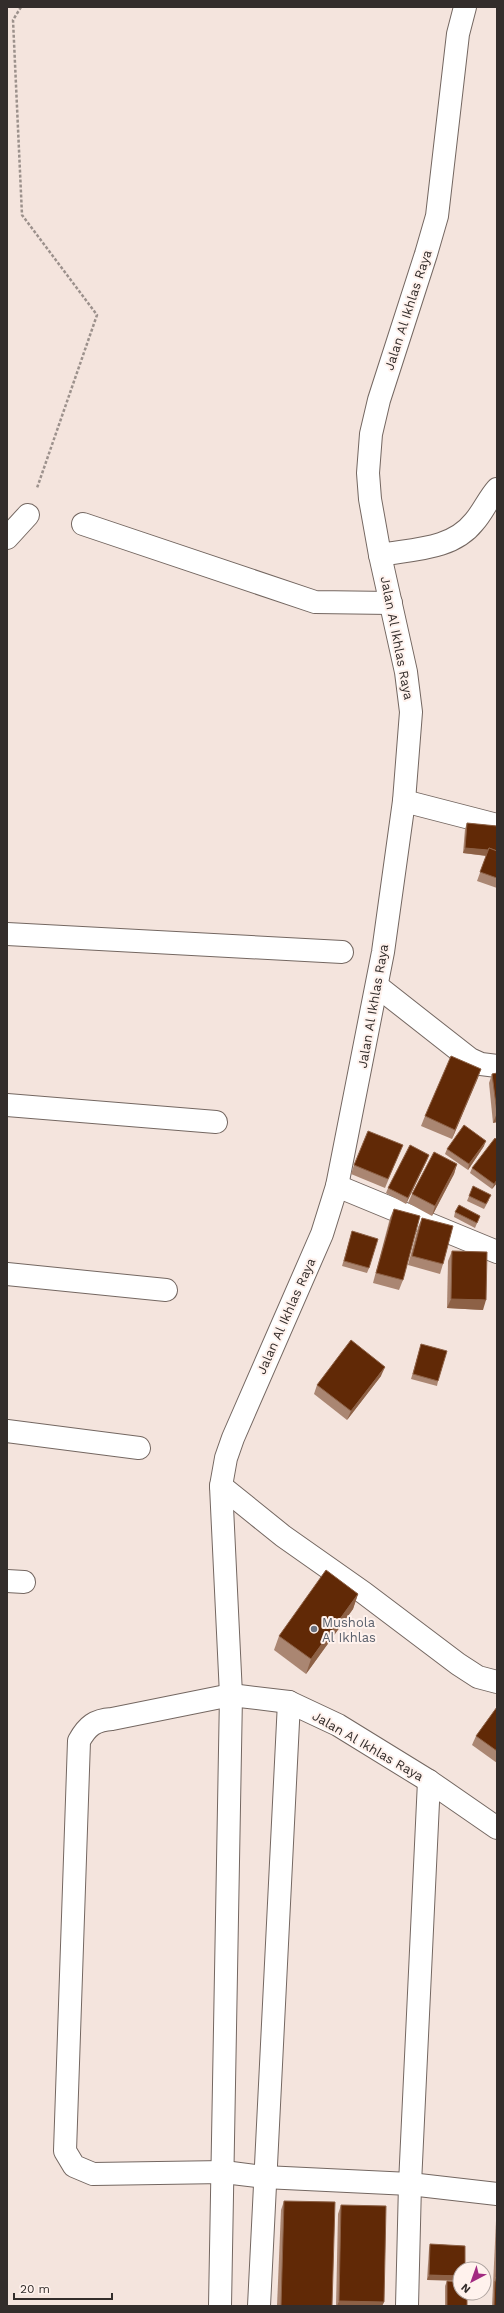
<svg xmlns="http://www.w3.org/2000/svg" width="504" height="2313" viewBox="0 0 504 2313" font-family="'Work Sans',sans-serif">
<style>
.lines{fill:none;stroke-linecap:round;stroke-linejoin:round}
.street-casing{stroke:#746761;stroke-width:24}
.path{stroke:#9c918c;stroke-width:2.5;stroke-dasharray:3 2;stroke-linecap:butt}
.street{stroke:#fff;stroke-width:22}
.wall{fill:#aa8672}
.shaded-wall{fill:#8d6146}
.building{fill:#612906;stroke:#8d6146}
.worship-dot{fill:#6b7280;stroke:#fff2ed;stroke-width:1.5}
.labels{text-anchor:middle;dominant-baseline:central;stroke-width:4;stroke-linejoin:round;paint-order:stroke}
.street-label{font-size:13px;fill:#332d2b;stroke:#fff2ed}
.worship-label{font-size:13px;fill:#5b616d;stroke:#fff2ed;text-anchor:start}
</style>
<rect width="100%" height="100%" fill="#f4e4dd"/>
<g class="lines">
<g class="street-casing">
<g id="street">
<polyline points="83,524 315,602 391,603"/>
<polyline points="7,538 28,515"/>
<path d="M380 555C412 549 452 550 474 522 483 512 488 499 497 489"/>
<polyline points="404,801 497,825"/>
<polyline points="7,934 342,952"/>
<polyline points="377,986 470,1059 481,1064 497,1066"/>
<polyline points="7,1105 216,1122"/>
<polyline points="337,1186 497,1252"/>
<polyline points="7,1274 166,1290"/>
<polyline points="7,1431 139,1448"/>
<polyline points="221,1486 283,1536 364,1593 458,1664 478,1677 497,1682"/>
<polyline points="7,1581 24,1582"/>
<path d="M497 1828 429 1781 338 1725 289 1702 231 1695 112 1719C95 1720 87 1726 79 1741L65 2151 74 2166 93 2174 224 2172 264 2177 410 2184 497 2194"/>
<polyline points="220,2306 231,1695 221,1486 226,1458 233,1438 322,1234 337,1186 383,952 404,801 411,712 406,672 380,555 370,499 368,473 371,434 379,400 426,254 437,216 458,34 465,7"/>
<polyline points="259,2306 289,1702"/>
<polyline points="407,2306 410,2184 429,1781"/>
</g>
</g>
<polyline class="path" points="21,7 13,20 22,215 97,315 37,488"/>
<use href="#street" class="street"/>
</g>
<g class="wall">
<polygon points="467,823 497,826 497,888 477,881 486,856 463,853 465,829"/>
<polygon points="481,1069 452,1139 421,1126 425,1116"/>
<polygon points="497,1073 497,1122 493,1123 489,1083 492,1074"/>
<polygon points="497,1140 497,1183 492,1189 470,1173 472,1168"/>
<polygon points="484,1146 468,1170 445,1154 447,1149"/>
<polygon points="399,1154 385,1188 351,1174 354,1165"/>
<polygon points="429,1155 427,1160 406,1204 386,1193 388,1188"/>
<polygon points="457,1164 454,1174 432,1216 408,1203 412,1194"/>
<polygon points="469,1196 489,1200 484,1209 467,1201"/>
<polygon points="394,1209 403,1280 399,1290 373,1283 390,1218"/>
<polygon points="455,1212 480,1216 475,1228 454,1217"/>
<polygon points="422,1218 443,1264 440,1274 408,1265 418,1227"/>
<polygon points="352,1231 369,1268 367,1273 342,1266"/>
<polygon points="452,1251 483,1310 447,1308 448,1261"/>
<polygon points="421,1344 438,1381 437,1386 411,1379"/>
<polygon points="381,1376 347,1420 314,1394 317,1385"/>
<polygon points="358,1594 353,1609 306,1674 274,1650 279,1636"/>
<polygon points="497,1707 497,1763 472,1745 476,1736"/>
<polygon points="284,2201 332,2306 277,2306 281,2210"/>
<polygon points="341,2205 384,2302 382,2306 336,2306 338,2214"/>
<polygon points="497,2219 497,2306 492,2306 496,2221"/>
<polygon points="430,2244 465,2246 427,2280 429,2249"/>
<polygon points="447,2281 467,2306 445,2306 445,2286"/>
</g>
<g class="shaded-wall">
<polygon points="465,848 497,851 497,857 463,853"/>
<polygon points="481,1069 478,1078 452,1139 455,1130"/>
<polygon points="497,1113 497,1122 493,1123"/>
<polygon points="486,1141 484,1146 468,1170 469,1164"/>
<polygon points="429,1155 427,1160 406,1204 408,1198"/>
<polygon points="457,1164 454,1174 432,1216 435,1206"/>
<polygon points="497,1180 497,1183 492,1189 494,1184"/>
<polygon points="451,1299 486,1300 483,1310 447,1308"/>
<polygon points="385,1367 381,1376 347,1420 351,1411"/>
<polygon points="358,1594 353,1609 306,1674 311,1659"/>
<polygon points="429,2275 460,2276 460,2281 427,2280"/>
<polygon points="496,2277 497,2277 497,2287 495,2281"/>
<polygon points="339,2301 384,2302 382,2306 337,2306"/>
</g>
<g class="building">
<polygon points="467,823 497,826 497,851 489,848 488,850 465,848"/>
<polygon points="489,848 497,851 497,878 480,872"/>
<polygon points="451,1056 481,1069 455,1130 425,1116"/>
<polygon points="497,1073 497,1113 492,1074"/>
<polygon points="464,1125 486,1141 469,1164 447,1149"/>
<polygon points="368,1131 403,1145 388,1179 354,1165"/>
<polygon points="495,1138 497,1140 497,1180 494,1184 472,1168"/>
<polygon points="410,1145 429,1155 408,1198 388,1188"/>
<polygon points="434,1152 457,1164 435,1206 412,1194"/>
<polygon points="473,1186 491,1195 486,1204 469,1196"/>
<polygon points="459,1205 480,1216 477,1223 455,1212"/>
<polygon points="394,1209 420,1216 403,1280 376,1273"/>
<polygon points="422,1218 453,1226 443,1264 412,1256"/>
<polygon points="352,1231 378,1239 369,1268 344,1261"/>
<polygon points="452,1251 487,1252 486,1300 451,1299"/>
<polygon points="351,1340 385,1367 351,1411 317,1385"/>
<polygon points="421,1344 447,1351 438,1381 413,1374"/>
<polygon points="326,1570 358,1594 311,1659 279,1636"/>
<polygon points="497,1707 497,1751 476,1736"/>
<polygon points="284,2201 335,2202 332,2306 281,2306"/>
<polygon points="341,2205 386,2206 384,2302 339,2301"/>
<polygon points="430,2244 465,2246 465,2269 460,2269 460,2276 429,2275"/>
<polygon points="497,2262 497,2277 496,2277"/>
<polygon points="447,2281 460,2282 460,2293 467,2293 467,2306 447,2306"/>
<polygon points="495,2281 497,2281 497,2306 494,2306"/>
<polygon points="338,2305 364,2306 338,2306"/>
</g>
<circle class="worship-dot" cx="314" cy="1629" r="4"/>
<g class="labels">
<g class="street-label">
<text transform="translate(408 310) rotate(-72)">Jalan Al Ikhlas Raya</text>
<text transform="translate(397 638) rotate(79)">Jalan Al Ikhlas Raya</text>
<text transform="translate(373 1006) rotate(-80)">Jalan Al Ikhlas Raya</text>
<text transform="translate(286 1316) rotate(-66)">Jalan Al Ikhlas Raya</text>
<text transform="translate(368 1746) rotate(30)">Jalan Al Ikhlas Raya</text>
</g>
<g class="worship-label">
<text x="322" y="1622">Mushola<tspan x="322" dy="15">Al Ikhlas</tspan></text>
</g>
</g>
<rect width="504" height="2313" fill="none" stroke="#332d2b" stroke-width="16"/>
<g transform="translate(472 2281) rotate(221)"><circle r="19" fill="#fff2ed" stroke="#ada39f"/>
<path d="M0-3L7 15L0 10L-7 15Z" fill="#a22a81"/>
<text y="-6" font-size="11" font-weight="bold" text-anchor="middle" fill="#332d2b">N</text>
</g>
<path d="M14 2293v6h98v-6" fill="none" stroke="#332d2b" stroke-width="2"/>
<text x="20" y="2293" font-size="12" fill="#332d2b" stroke="#fff2ed" stroke-width="3" paint-order="stroke">20 m</text>
</svg>
